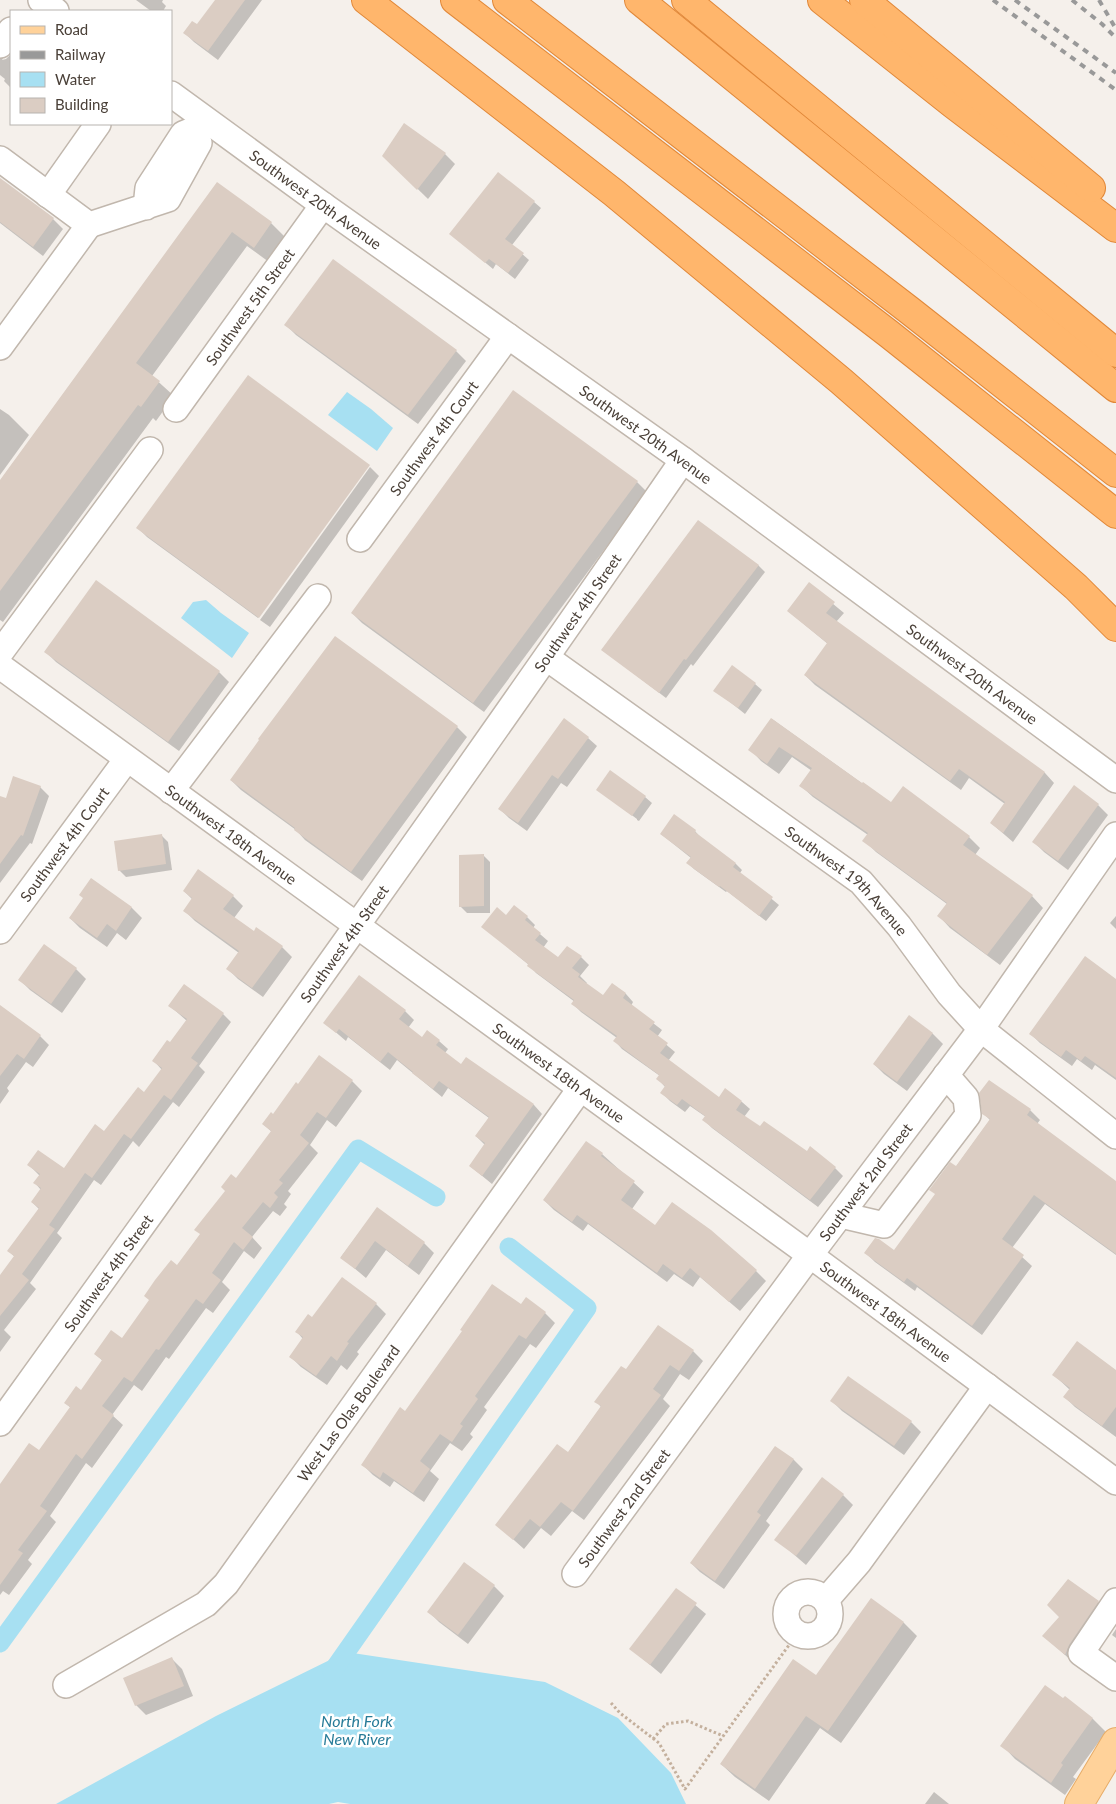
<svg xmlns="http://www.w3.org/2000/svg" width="1116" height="1804" viewBox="0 0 1116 1804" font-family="Lato,sans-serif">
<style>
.water{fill:#a7e0f2}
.shadow{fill:#0003}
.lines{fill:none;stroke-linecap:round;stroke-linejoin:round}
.canal{stroke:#a7e0f2;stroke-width:19}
.building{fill:#dbcdc3}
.minor-casing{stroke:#c1b7ad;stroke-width:28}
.major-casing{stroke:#e7ac67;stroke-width:30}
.highway-casing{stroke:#e18839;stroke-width:30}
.path{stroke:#c4b09d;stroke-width:3;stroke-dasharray:2.5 2.5;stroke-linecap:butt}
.minor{stroke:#fff;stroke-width:25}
.major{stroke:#ffd29a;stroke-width:28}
.highway{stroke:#ffb66c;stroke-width:28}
.rail{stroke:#999;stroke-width:4;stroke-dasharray:6 6;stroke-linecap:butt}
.labels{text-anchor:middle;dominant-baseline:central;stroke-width:5;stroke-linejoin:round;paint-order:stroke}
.street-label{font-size:15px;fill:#4a4038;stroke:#fff}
.water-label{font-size:16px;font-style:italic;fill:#277b98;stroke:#fff}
</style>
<rect width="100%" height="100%" fill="#f5f0eb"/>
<g class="water">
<polygon points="347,392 371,409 393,428 377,451 328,415"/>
<polygon points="206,600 221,613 249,633 232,658 181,618 193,602"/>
<polygon points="346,1652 545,1682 618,1718 671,1773 686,1804 350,1804 338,1802 329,1804 56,1804 216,1716"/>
</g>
<g class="shadow">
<polygon points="136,0 163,0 162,2 166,6 163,11 151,11"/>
<polygon points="217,0 262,0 218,60 194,42 185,33 197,26"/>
<polygon points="0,34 11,45 2,60 6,59 11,54 11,88 4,81 5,79 0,75"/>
<polygon points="445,154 455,164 428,199 384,156"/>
<polygon points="0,180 53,219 63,229 43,256 0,223"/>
<polygon points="217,184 271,223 286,238 269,262 247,246 152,376 174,396 156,421 153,418 3,622 0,620 0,481"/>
<polygon points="534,202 541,208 512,245 529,260 515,279 496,264 493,269 451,234"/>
<polygon points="286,325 456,351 466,361 418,424 296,335"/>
<polygon points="0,409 9,415 29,435 0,475"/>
<polygon points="368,466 258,618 147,537 137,527"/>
<polygon points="370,467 379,476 270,627 260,620"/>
<polygon points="637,482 647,492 484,712 362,623 352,613"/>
<polygon points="758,565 765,572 693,666 691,664 666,698 603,650"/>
<polygon points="809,584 844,613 836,622 1045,773 1054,783 1013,842 991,823 1005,804 969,778 961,790 815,685 805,675 828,644 788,611"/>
<polygon points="335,637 457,727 467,737 362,881 305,840 296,830 241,790 231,780"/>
<polygon points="46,652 219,672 229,682 179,751 56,662"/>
<polygon points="755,684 762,690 745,714 715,690"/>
<polygon points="772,719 891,804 969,837 980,848 975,855 1032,896 1043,908 1000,965 950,928 939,916 947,904 876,852 864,840 868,835 813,797 801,786 812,771 792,757 779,774 761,761 750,749"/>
<polygon points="588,738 597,746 567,787 561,783 527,831 509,818 500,809"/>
<polygon points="40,787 49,796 32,844 30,843 0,883 0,797 6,799"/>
<polygon points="598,790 645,797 652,803 639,821 637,820 637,819"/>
<polygon points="1098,805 1108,815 1068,870 1044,852 1034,842"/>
<polygon points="695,831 701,838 736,864 742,870 740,873 779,905 766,921 727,891 726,892 694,869 688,863 691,858 661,834"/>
<polygon points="162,836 168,842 172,870 126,877 119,870"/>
<polygon points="484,856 490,862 490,913 467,913 460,906"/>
<polygon points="91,880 132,908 142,918 126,940 117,933 107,947 80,928 70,918 84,898"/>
<polygon points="184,891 233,896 243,906 234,918 254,933 282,947 292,957 263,997 238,979 228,969 239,953 195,921 185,911 193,900"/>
<polygon points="506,916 527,917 535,925 533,928 548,941 543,948 558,959 581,957 589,965 580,976 587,983 586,984 604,997 612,985 626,994 633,1002 631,1006 662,1030 657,1037 675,1052 668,1061 719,1099 742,1102 750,1109 744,1117 760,1128 835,1168 843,1176 818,1207 712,1128 704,1120 706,1117 690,1106 685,1112 670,1101 662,1093 666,1088 658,1079 660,1076 622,1049 615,1041 617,1038 581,1012 573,1004 575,1002 536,973 529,965 483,927"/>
<polygon points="1116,916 1116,929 1110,923"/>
<polygon points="45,946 76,969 86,979 62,1013 30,990 20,980"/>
<polygon points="359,976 405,1011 414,1020 408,1028 422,1038 439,1041 448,1049 445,1053 462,1066 467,1059 534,1105 542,1114 492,1184 470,1166 485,1145 476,1136 489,1118 448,1088 442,1097 397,1060 390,1070 348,1037 346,1041 325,1023"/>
<polygon points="1116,981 1116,1080 1095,1065 1092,1070 1077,1059 1072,1066 1040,1043 1030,1033"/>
<polygon points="170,1006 223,1014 231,1022 199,1066 205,1072 179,1107 173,1102 139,1147 133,1141 101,1185 94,1180 57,1233 62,1238 30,1283 36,1289 4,1330 11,1337 0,1352 0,1277 15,1257 9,1251 39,1209 32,1202 41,1190 35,1183 40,1176 29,1165 64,1170 145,1094 162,1070 154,1061 170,1044 187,1021"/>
<polygon points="0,1007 40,1036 49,1045 33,1067 26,1062 7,1088 9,1091 0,1104"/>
<polygon points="910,1017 933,1034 943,1044 907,1091 884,1074 874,1064"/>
<polygon points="319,1057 352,1081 362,1091 336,1127 327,1120 310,1145 318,1153 288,1191 291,1194 284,1204 287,1207 280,1216 273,1211 252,1237 262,1248 254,1259 244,1251 222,1282 230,1290 213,1313 206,1308 169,1359 166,1357 142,1391 134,1385 112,1415 123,1425 92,1468 86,1463 50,1516 56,1522 28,1560 32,1564 9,1595 3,1591 0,1595 0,1486 40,1452 71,1408 65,1403 81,1392 103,1361 95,1354 122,1340 177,1266 201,1234 237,1179 272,1132 263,1124 273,1115 299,1086"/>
<polygon points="1030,1110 1040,1120 1037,1124 1116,1182 1116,1255 1045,1204 1012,1248 1032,1266 982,1335 917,1287 915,1291 875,1262 865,1252 894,1252 990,1120 983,1113"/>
<polygon points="602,1154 644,1192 632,1209 655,1226 756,1271 766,1281 740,1311 700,1277 693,1287 674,1274 667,1282 588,1224 583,1231 554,1210 544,1200"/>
<polygon points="377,1209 424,1243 434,1253 419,1275 386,1250 366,1278 341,1257"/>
<polygon points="376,1304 386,1314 357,1352 359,1354 347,1370 341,1365 327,1385 301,1367 291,1357 303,1339 297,1332 312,1319"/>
<polygon points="521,1306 545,1313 555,1323 536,1348 530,1344 484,1407 487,1410 470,1434 473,1437 462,1451 450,1443 430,1471 439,1479 424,1502 394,1481 390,1487 373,1475 363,1465 405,1412"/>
<polygon points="693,1351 703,1361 689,1380 680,1374 663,1399 670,1406 584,1520 572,1511 551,1536 541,1528 524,1549 497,1525 568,1453 601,1407 596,1401 626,1371"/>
<polygon points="1116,1370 1116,1437 1075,1407 1065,1397 1070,1390 1054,1375"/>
<polygon points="832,1401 911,1422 921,1432 904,1455 842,1411"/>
<polygon points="775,1447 794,1460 803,1469 766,1521 770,1525 724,1589 700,1572 691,1563"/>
<polygon points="843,1495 853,1505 806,1565 776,1539"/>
<polygon points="494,1586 504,1596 468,1644 439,1622 429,1612"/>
<polygon points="677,1590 706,1614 661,1674 631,1649"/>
<polygon points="871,1600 904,1623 917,1636 841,1743 820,1728 769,1801 735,1777 721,1764 816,1677"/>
<polygon points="1098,1602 1108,1611 1079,1655 1075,1664 1044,1636"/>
<polygon points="1116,1629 1116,1638 1112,1635"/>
<polygon points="172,1659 182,1669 193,1696 146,1715 136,1705"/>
<polygon points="1065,1698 1093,1719 1106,1732 1073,1777 1076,1779 1065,1795 1015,1759 1002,1745"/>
<polygon points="934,1792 949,1804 925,1804"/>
</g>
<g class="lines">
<g class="canal">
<polyline points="0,1643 358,1149 436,1197"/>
<polyline points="332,1672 587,1308 509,1247"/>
</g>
</g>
<g class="building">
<polygon points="215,0 245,0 208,51 183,33 192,21 197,24"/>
<polygon points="404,123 446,153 417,190 382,156"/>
<polygon points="498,172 535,201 505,239 524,253 508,273 489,259 485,263 449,234"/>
<polygon points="0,178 54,218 33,247 0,222"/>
<polygon points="217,182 272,222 254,248 232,232 136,363 160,381 141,407 138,405 0,591 0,480"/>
<polygon points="333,259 457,350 408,415 284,325"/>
<polygon points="248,375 370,465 259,618 136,528"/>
<polygon points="513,390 638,481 473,703 351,613"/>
<polygon points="698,520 759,565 686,660 684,659 659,693 601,650"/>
<polygon points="96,580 220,671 168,742 44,652"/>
<polygon points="809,582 835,602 826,613 1045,772 1003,833 990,823 1005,802 959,769 950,781 804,675 827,643 787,611"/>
<polygon points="335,636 458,726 351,872 294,830 295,828 230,780 259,740 258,739"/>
<polygon points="732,665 756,683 738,708 713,691"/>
<polygon points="564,718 589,737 558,779 552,775 518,823 498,809"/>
<polygon points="771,718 862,783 863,782 891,802 903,786 970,836 963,845 1033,895 987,955 937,916 947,903 862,841 868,833 799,786 812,768 779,747 767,764 748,750"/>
<polygon points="610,770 646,796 632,816 596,790"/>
<polygon points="13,776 41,786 23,836 21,835 0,864 0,796 6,798"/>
<polygon points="1074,785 1099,804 1058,861 1032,842"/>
<polygon points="674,814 696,830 695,832 736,863 733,867 773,897 759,916 720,886 719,887 686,863 691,857 660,834"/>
<polygon points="162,834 166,864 118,871 114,841"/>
<polygon points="484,854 484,906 459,907 459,855"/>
<polygon points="198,869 234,895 223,909 254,931 256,927 283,946 252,988 226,969 239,951 183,911 192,898 183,891"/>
<polygon points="91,878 132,907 116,931 107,924 97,938 69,918 83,898 79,895"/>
<polygon points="514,905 528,916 525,920 541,933 535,940 558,957 567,946 582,956 572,968 580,974 578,977 603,995 612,983 626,993 623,998 655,1022 649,1029 668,1043 660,1053 719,1097 725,1088 742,1101 736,1110 760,1126 764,1121 807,1151 810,1146 836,1167 810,1200 702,1120 705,1116 682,1099 677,1105 660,1093 665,1086 656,1079 659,1075 613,1041 617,1036 571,1004 574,1000 527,966 528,964 481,927 497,907 506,915"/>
<polygon points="44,944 77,968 51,1004 18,980"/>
<polygon points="1085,956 1116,979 1116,1078 1085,1056 1081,1061 1066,1050 1061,1057 1029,1034"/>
<polygon points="359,975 406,1010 399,1019 422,1037 427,1030 440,1040 436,1045 461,1064 466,1057 534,1104 482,1176 469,1166 485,1143 475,1136 489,1117 439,1081 433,1089 412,1073 413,1072 388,1052 380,1062 339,1029 336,1033 323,1023"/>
<polygon points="184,984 224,1013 191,1058 198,1063 171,1100 164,1095 131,1139 124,1134 92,1178 85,1173 49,1225 55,1229 22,1274 29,1280 0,1316 0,1275 14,1256 7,1251 39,1208 31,1202 41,1188 33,1183 40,1174 27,1165 38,1150 64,1168 95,1124 104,1131 138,1087 144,1092 162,1068 152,1061 167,1040 170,1042 187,1019 168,1006"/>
<polygon points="0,1005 41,1035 24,1059 17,1054 0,1076"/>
<polygon points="909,1015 933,1033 897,1082 873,1064"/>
<polygon points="319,1055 353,1080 326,1118 317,1112 300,1135 309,1143 279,1180 283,1183 274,1193 278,1197 270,1208 263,1202 242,1228 253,1237 243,1250 234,1242 212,1273 221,1280 203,1304 196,1299 159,1350 156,1349 132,1382 124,1377 102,1406 114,1415 82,1459 76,1454 40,1506 47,1511 18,1550 23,1553 0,1585 0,1484 29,1443 39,1450 70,1407 64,1403 76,1386 81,1390 102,1360 94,1354 111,1330 122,1338 149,1300 144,1296 155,1280 171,1260 177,1265 200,1234 194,1230 225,1191 221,1187 231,1174 236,1178 271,1131 262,1124 271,1112 273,1114 296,1082 298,1084"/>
<polygon points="989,1080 1031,1109 1027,1115 1116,1181 1116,1254 1034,1195 1002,1239 1024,1255 972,1326 907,1278 904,1282 864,1253 875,1238 879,1239 894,1250 935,1194 929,1190 950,1162 956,1166 990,1119 982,1114 979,1093"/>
<polygon points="586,1141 603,1153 601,1156 635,1181 621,1200 655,1225 672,1202 711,1230 757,1270 729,1302 690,1268 682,1278 663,1264 657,1273 577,1215 572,1222 543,1200"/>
<polygon points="377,1207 425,1242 408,1266 375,1241 355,1269 340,1258"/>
<polygon points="342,1277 377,1303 347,1342 349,1343 337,1361 331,1356 316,1376 289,1357 303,1337 295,1332 308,1314 312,1317"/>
<polygon points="492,1284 521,1304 526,1297 546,1312 526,1339 519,1335 475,1396 478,1399 460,1424 463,1426 452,1442 440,1434 420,1461 430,1469 413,1493 383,1472 380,1478 361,1465 400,1407 405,1411 462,1331 460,1330"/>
<polygon points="658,1325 694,1350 679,1371 670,1365 653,1389 661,1395 573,1511 561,1502 540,1527 530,1519 513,1540 495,1525 557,1444 568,1452 601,1406 594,1402 621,1366 626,1369"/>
<polygon points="1077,1341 1116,1370 1116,1407 1102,1426 1063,1397 1070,1388 1052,1375"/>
<polygon points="848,1376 912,1421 894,1446 830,1401"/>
<polygon points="775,1446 794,1459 757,1512 761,1515 715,1581 690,1563"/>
<polygon points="822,1477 844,1494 796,1556 774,1540"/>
<polygon points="464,1562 495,1585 458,1635 427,1612"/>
<polygon points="1068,1579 1099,1601 1069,1645 1065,1655 1042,1636 1059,1617 1047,1605"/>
<polygon points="676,1588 697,1603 650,1665 629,1649"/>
<polygon points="871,1598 904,1622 828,1731 806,1716 755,1789 720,1764 793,1659 816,1675"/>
<polygon points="172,1657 184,1686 135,1706 123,1678"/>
<polygon points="1045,1685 1063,1698 1065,1696 1093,1718 1061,1763 1063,1765 1051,1783 1000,1746"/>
</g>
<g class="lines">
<g class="minor-casing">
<g id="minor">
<polyline points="41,0 56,11"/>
<polyline points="0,45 11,30"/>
<path id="s1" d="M171 94 323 205 683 460 1116 780"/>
<polyline points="0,159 89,225 168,199 199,143 195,129 183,134 148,188 146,207"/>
<polyline points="48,195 98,124"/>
<polyline points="0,347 89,225"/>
<path id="s2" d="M176 409 323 205"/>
<path id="s3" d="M360 539 508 336"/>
<polyline points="0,653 150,450"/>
<path id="s4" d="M547 658 861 882 899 926 949 994 981 1029 1116 1136"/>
<path id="s5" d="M0 666 810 1255 1116 1482"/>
<polyline points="171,791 318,597"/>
<path id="s6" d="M0 931 127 759"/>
<polyline points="841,1215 884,1225 968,1115 966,1098 946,1075"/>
<path id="s7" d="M0 1423C230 1104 460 784 683 460"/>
<path id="s8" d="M575 1574 810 1255 981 1029 1116 835"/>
<circle cx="808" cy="1614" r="22"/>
<polyline points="826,1600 859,1562 987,1386"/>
<polyline points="1116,1601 1081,1653 1116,1678"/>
<path id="s9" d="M66 1685 206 1604 226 1584 580 1089"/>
</g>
</g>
<g class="major-casing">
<polyline id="major" points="1079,1804 1116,1742"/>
</g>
<g class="highway-casing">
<g id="highway">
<polyline points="366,0 614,193 841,381 1076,587 1116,627"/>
<polyline points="455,0 889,334 1116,514"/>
<polyline points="507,0 909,310 1116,473"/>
<polyline points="639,0 1116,388"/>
<polyline points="686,0 1116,353"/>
<polyline points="822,0 953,104 1116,228"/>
<polyline points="864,0 1091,188"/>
</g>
</g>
<g class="path">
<polyline points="611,1703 620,1713 659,1743 685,1789 789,1645"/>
<polyline points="653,1739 666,1724 688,1721 723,1736"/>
</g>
<use href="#minor" class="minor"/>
<use href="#major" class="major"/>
<use href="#highway" class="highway"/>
<g class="rail">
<polyline points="993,0 1116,90"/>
<polyline points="1015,0 1116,73"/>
<polyline points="1072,0 1102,24 1116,38"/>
<polyline points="1099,0 1116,29"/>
</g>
</g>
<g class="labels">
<g class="street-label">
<text stroke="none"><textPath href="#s1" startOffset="179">Southwest 20th Avenue</textPath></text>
<text stroke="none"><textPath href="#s2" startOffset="126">Southwest 5th Street</textPath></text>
<text stroke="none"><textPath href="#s1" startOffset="584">Southwest 20th Avenue</textPath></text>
<text stroke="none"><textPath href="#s3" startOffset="125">Southwest 4th Court</textPath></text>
<text stroke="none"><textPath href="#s7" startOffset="995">Southwest 4th Street</textPath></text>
<text stroke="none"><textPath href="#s1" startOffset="989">Southwest 20th Avenue</textPath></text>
<text stroke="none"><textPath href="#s5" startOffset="286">Southwest 18th Avenue</textPath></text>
<text stroke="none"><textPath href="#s6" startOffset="108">Southwest 4th Court</textPath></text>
<text stroke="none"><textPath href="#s4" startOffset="374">Southwest 19th Avenue</textPath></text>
<text stroke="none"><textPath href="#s7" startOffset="590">Southwest 4th Street</textPath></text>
<text stroke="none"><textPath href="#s5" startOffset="691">Southwest 18th Avenue</textPath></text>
<text stroke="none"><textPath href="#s8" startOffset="488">Southwest 2nd Street</textPath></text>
<text stroke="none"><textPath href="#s7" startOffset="185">Southwest 4th Street</textPath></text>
<text stroke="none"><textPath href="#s5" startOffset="1096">Southwest 18th Avenue</textPath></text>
<text stroke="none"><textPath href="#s9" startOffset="400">West Las Olas Boulevard</textPath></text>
<text stroke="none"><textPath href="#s8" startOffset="82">Southwest 2nd Street</textPath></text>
</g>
<g class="water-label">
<text x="357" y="1720">North Fork<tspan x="357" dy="18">New River</tspan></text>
</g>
</g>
<rect x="10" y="10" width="162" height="115" fill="#ffffff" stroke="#b7b3af"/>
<rect x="20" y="26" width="25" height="8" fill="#ffd29a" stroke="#b7b3af"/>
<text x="55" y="35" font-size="15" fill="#4a4038">Road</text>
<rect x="20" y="51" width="25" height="8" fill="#999999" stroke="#b7b3af"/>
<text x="55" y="60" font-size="15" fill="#4a4038">Railway</text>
<rect x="20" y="72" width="25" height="15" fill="#a7e0f2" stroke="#b7b3af"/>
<text x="55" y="85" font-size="15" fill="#4a4038">Water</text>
<rect x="20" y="98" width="25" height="15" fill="#dbcdc3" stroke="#b7b3af"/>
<text x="55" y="110" font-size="15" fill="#4a4038">Building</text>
</svg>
